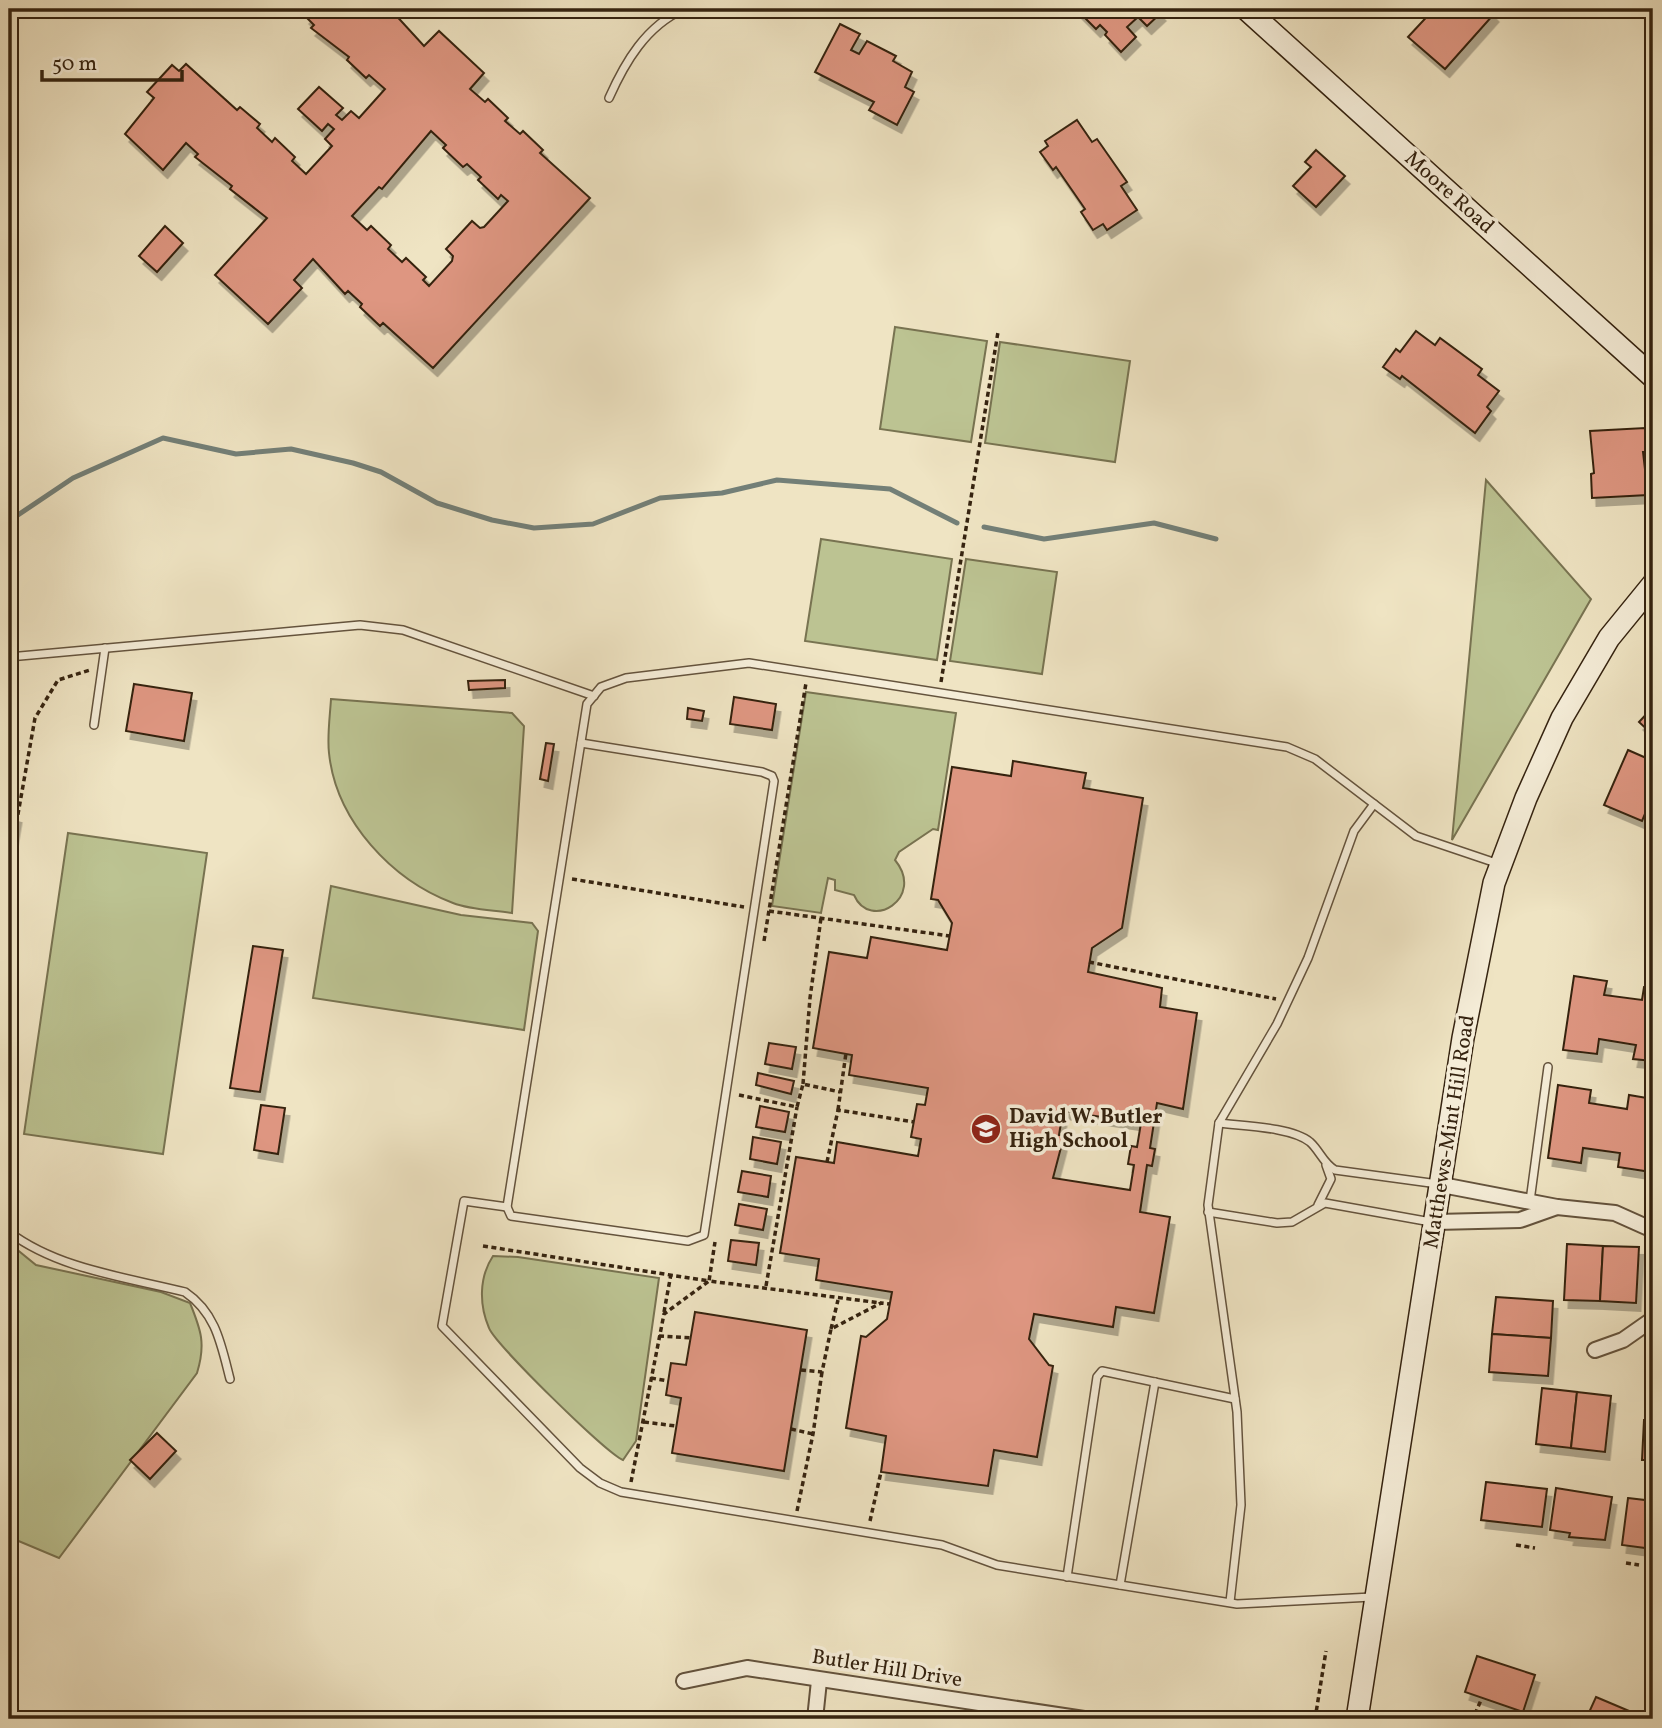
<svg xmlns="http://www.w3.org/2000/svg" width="1662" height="1728" viewBox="0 0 1662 1728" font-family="Vollkorn,serif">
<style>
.green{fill:#bcc392;stroke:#787351;stroke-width:2}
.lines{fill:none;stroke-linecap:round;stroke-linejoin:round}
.stream{stroke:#737f77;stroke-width:5}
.building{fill:#de9681;stroke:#352310;stroke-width:2;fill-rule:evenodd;filter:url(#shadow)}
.lane-casing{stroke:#64533d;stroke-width:10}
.street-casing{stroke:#64533d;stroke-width:18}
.secondary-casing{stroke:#352310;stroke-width:24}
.path{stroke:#352310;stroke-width:3.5;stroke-dasharray:5 3.5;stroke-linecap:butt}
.lane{stroke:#f5edd8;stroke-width:7}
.street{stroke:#f5edd8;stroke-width:14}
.secondary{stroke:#f5edd8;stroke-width:21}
.labels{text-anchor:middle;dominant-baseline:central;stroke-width:7;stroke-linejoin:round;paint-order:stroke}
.street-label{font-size:21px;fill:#352310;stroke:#f5edd8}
.poi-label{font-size:21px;font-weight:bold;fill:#352310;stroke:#f5edd8;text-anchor:start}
</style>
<defs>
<filter id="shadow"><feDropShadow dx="4.5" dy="8" stdDeviation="0" flood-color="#0004"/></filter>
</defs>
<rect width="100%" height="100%" fill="#efe4c3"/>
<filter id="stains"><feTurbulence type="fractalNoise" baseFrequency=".00286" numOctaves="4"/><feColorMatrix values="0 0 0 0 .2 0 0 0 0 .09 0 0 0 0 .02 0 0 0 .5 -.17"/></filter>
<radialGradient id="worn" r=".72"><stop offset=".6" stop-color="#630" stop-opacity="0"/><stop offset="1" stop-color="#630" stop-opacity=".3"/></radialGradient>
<g class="green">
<polygon points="895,327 987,341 971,442 880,429"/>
<polygon points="1000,342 1130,361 1115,462 985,443"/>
<polygon points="1486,480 1591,599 1452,840"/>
<polygon points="821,539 952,559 937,660 805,641"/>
<polygon points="966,559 1057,572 1042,674 950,661"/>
<path d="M806 692 956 713 938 830 933 829 899 852 895 860C926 898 870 932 854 895L835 890V880L828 878 821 913 772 906Z"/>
<path d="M331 699 512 713 524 726 512 913C493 910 471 910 453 903 392 880 336 821 329 753 327 736 330 716 331 699Z"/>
<polygon points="68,833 207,853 163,1154 24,1134"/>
<polygon points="331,886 461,915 532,923 538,931 524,1030 313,998"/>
<path d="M9 1243 36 1265 161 1292 190 1303C201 1330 206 1344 197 1373L59 1558 9 1537Z"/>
<path d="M493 1256 518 1257 659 1278 636 1441 623 1460C606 1453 495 1344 489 1328 479 1305 479 1277 493 1256Z"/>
</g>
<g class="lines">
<g class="stream">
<polyline points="9,521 73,478 163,438 236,454 291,449 353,463 381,472 437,503 492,520 534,528 593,524 660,498 722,493 777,480 890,489 957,523"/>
<polyline points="984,527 1044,539 1154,523 1216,539"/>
</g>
</g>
<g class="building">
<path d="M312 9H383L389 14 392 11 424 46 439 31 484 73 470 89 485 102 488 99 508 118 505 121 520 134 523 131 543 150 540 153 590 198 433 368 383 323 380 326 360 307 362 304 348 291 345 294 313 259 294 280 302 288 268 324 215 275 267 218 230 189 232 186 195 157 198 154 186 143 163 170 125 134 154 98 147 92 172 65 179 71 186 64 237 110 240 107 260 124 257 128 272 142 275 138 295 157 292 161 306 174 332 146 325 139 334 129 328 124 322 131 298 109 319 87 343 108 336 115 342 120 351 111 359 118 385 89 369 75 366 78 347 60 349 57 311 28 314 25 305 16ZM431 131 446 145 443 148 463 167 467 164 481 177 478 180 498 199 501 195 508 201 484 227 480 228 472 221 446 249 453 256 452 261 429 286 423 280 426 277 406 258 402 262 388 249 391 245 371 226 367 230 352 216 379 187 382 189Z"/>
<polygon points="1076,9 1157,9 1161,13 1147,26 1138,17 1127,27 1136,37 1121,52 1105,35 1107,32 1100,25 1096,29"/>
<polygon points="1434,9 1489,9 1494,14 1445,69 1408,37"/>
<polygon points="840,24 860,34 851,50 859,54 867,41 896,56 893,61 912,72 905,87 914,92 897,125 869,110 874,102 815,72"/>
<polygon points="1077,120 1092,142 1097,139 1127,182 1121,186 1137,210 1107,230 1103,224 1093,230 1081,212 1085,209 1056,167 1053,170 1040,152 1048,146 1045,141"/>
<polygon points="1316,150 1345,176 1316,207 1293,186 1311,167 1305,162"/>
<polygon points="165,226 183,243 157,272 139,256"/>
<polygon points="1416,331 1435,345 1440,338 1482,369 1478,375 1499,391 1487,407 1491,411 1475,433 1402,376 1400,379 1383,367 1396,349 1400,352"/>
<polygon points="1645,428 1646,452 1643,452 1648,495 1592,498 1591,474 1594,473 1590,431"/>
<polygon points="505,680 505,688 469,690 468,681"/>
<polygon points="134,684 192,693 184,741 126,731"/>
<polygon points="734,697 776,704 772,730 730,724"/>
<polygon points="1653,707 1653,735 1639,722"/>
<polygon points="688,708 704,711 702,721 687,719"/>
<polygon points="546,743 554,744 548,781 540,779"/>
<polygon points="1628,750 1653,761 1653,795 1642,821 1604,805"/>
<path d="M1013 761 1086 773 1083 788 1143 798 1122 928 1092 948 1088 972 1162 988 1160 1007 1197 1013 1183 1109 1157 1103 1150 1148 1155 1149 1152 1166 1147 1165 1140 1212 1170 1217 1154 1313 1116 1307 1113 1327 1034 1314 1029 1339 1049 1365 1053 1366 1037 1457 994 1450 988 1486 881 1472 886 1436 846 1428 861 1336 866 1337 887 1319 892 1292 816 1280 819 1259 780 1253 796 1157 834 1163 837 1142 918 1156 921 1139 911 1137 917 1104 925 1105 928 1088 849 1075 852 1055 813 1048 829 952 867 958 871 937 947 950 952 923 938 900 931 899 952 767 1011 776ZM1063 1111 1141 1123 1137 1147 1131 1146 1128 1164 1134 1165 1130 1190 1053 1178 1064 1136 1059 1135Z"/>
<polygon points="9,813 17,815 13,838 9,837"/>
<polygon points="253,946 283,950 260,1092 230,1088"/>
<polygon points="1574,976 1607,981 1604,995 1642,1000 1644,987 1653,988 1653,1061 1633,1059 1636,1045 1599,1039 1597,1054 1563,1050"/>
<polygon points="769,1043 796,1047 792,1069 765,1064"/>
<polygon points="758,1073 794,1081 791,1094 756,1085"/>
<polygon points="1558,1085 1591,1090 1589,1103 1627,1109 1629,1095 1653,1099 1651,1172 1618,1167 1620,1153 1583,1148 1581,1163 1548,1158"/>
<polygon points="261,1105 285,1108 278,1154 254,1150"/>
<polygon points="760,1106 789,1112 785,1132 756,1127"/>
<polygon points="753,1137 781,1142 777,1164 750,1159"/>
<polygon points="742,1171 771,1176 768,1197 738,1192"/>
<polygon points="739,1204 767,1209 763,1230 735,1225"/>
<polygon points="731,1240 759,1243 756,1265 728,1261"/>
<polygon points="1567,1244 1603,1246 1600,1301 1564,1300"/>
<polygon points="1603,1246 1639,1247 1636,1303 1600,1301"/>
<polygon points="1496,1297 1553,1301 1551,1338 1492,1334"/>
<polygon points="695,1312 807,1330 784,1471 672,1453 681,1398 666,1395 671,1363 686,1365"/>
<polygon points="1492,1334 1551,1338 1548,1376 1489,1372"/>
<polygon points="1542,1388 1577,1392 1571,1448 1536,1444"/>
<polygon points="1577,1392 1611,1396 1605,1452 1571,1448"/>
<polygon points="1644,1420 1653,1421 1653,1460 1642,1460"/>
<polygon points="157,1433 176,1451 150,1479 130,1460"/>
<polygon points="1486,1482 1547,1489 1542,1527 1481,1520"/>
<polygon points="1556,1488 1612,1497 1605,1540 1569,1537 1570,1533 1550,1530"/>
<polygon points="1628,1498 1653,1501 1653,1549 1622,1545"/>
<polygon points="1477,1656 1535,1675 1523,1712 1465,1692"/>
<polygon points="1596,1697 1648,1719 1586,1719"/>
</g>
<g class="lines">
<g class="lane-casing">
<g id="lane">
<path d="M609 98C625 62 646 26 684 9"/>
<polyline points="9,657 360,625 403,630 594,696"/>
<polyline points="94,725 105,648"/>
<path d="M1219 1123C1243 1126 1292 1127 1310 1142 1320 1151 1323 1163 1335 1170L1438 1184"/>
<polyline points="1530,1201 1548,1067"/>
<polyline points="1318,1205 1331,1179 1326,1165"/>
<polyline points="507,1207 511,1216 688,1241 704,1235 774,781 772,776 762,772 581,743"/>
<polyline points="1208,1212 1277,1223 1292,1222 1325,1203 1431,1222"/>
<path d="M9 1232C58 1269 125 1277 185 1292 216 1313 221 1344 230 1379"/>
<polyline points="1067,1577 1097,1377 1102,1371 1235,1399"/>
<polyline points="1120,1585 1155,1382"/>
<polyline points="1372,1597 1237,1604 997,1565 942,1545 621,1492 600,1483 580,1468 442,1326 464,1201 507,1207 587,704 601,687 626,678 749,663 1287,747 1315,759 1416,836 1499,864"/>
<polyline points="1230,1602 1241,1505 1237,1412 1208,1205 1219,1123 1277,1024 1308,958 1354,831 1374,804"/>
</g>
</g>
<g class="street-casing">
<g id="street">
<polyline points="1557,1207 1615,1213 1653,1230"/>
<polyline points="1436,1222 1520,1220 1557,1207 1442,1185"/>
<polyline points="1595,1350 1623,1340 1653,1319"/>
<polyline points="684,1681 747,1668 1084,1719"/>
<polyline points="815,1719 819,1681"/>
</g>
</g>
<g class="secondary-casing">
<g id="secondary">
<polyline points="1246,9 1653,377"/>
<polyline points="1357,1719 1463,1038 1494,883 1526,798 1562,718 1609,638 1653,584"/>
</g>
</g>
<g class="path">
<polyline points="941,682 998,332"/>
<polyline points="9,865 35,718 58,680 90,670"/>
<polyline points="572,879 744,907"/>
<polyline points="769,911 950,936"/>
<polyline points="764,941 806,683"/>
<polyline points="1089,962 1276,999"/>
<polyline points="803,1084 810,998 821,918"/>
<polyline points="739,1095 797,1107 803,1084 840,1092"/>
<polyline points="838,1110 846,1053"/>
<polyline points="827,1162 838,1110 914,1122"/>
<polyline points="483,1246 709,1281 715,1242"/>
<polyline points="766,1286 797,1107"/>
<polyline points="664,1312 671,1274"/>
<polyline points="831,1329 838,1300"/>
<polyline points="659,1336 692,1338"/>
<polyline points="801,1370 822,1372 831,1329 881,1303 890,1304"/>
<polyline points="651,1378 668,1381"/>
<polyline points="644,1422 676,1426"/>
<polyline points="791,1429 813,1434"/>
<polyline points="631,1482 664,1314 709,1281 881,1303"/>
<polyline points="797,1511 813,1434 822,1372"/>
<polyline points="870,1521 881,1472"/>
<polyline points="1516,1545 1535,1548"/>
<polyline points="1626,1563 1639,1565"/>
<polyline points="1475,1714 1481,1700"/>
<polyline points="1315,1719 1326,1651"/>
</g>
<use href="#lane" class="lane"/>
<use href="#street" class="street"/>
<use href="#secondary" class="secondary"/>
</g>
<defs>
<g id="school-disc" transform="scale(1.575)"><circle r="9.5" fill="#8f2418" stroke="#f5edd8"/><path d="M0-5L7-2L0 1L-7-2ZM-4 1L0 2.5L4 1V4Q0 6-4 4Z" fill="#fff"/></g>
</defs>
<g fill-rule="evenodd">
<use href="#school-disc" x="986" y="1129"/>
</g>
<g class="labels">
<g class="street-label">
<text transform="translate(1449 193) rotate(42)">Moore Road</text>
<text transform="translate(1450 1132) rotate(-81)">Matthews-Mint Hill Road</text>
<text transform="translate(887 1669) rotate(9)">Butler Hill Drive</text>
</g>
<g class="poi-label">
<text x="1009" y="1117">David W. Butler<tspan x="1009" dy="24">High School</tspan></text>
</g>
</g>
<rect width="1662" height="1728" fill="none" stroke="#efe4c3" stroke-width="35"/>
<rect x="10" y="10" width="1641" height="1707" fill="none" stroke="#352310" stroke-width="3.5"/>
<rect x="18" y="18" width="1627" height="1693" fill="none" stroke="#352310" stroke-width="2"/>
<path d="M42 70v10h140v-10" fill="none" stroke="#352310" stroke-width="3.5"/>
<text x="52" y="70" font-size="21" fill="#352310" stroke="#f5edd8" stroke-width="5" paint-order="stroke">50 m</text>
<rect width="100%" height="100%" filter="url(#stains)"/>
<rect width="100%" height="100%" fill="url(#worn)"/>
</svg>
